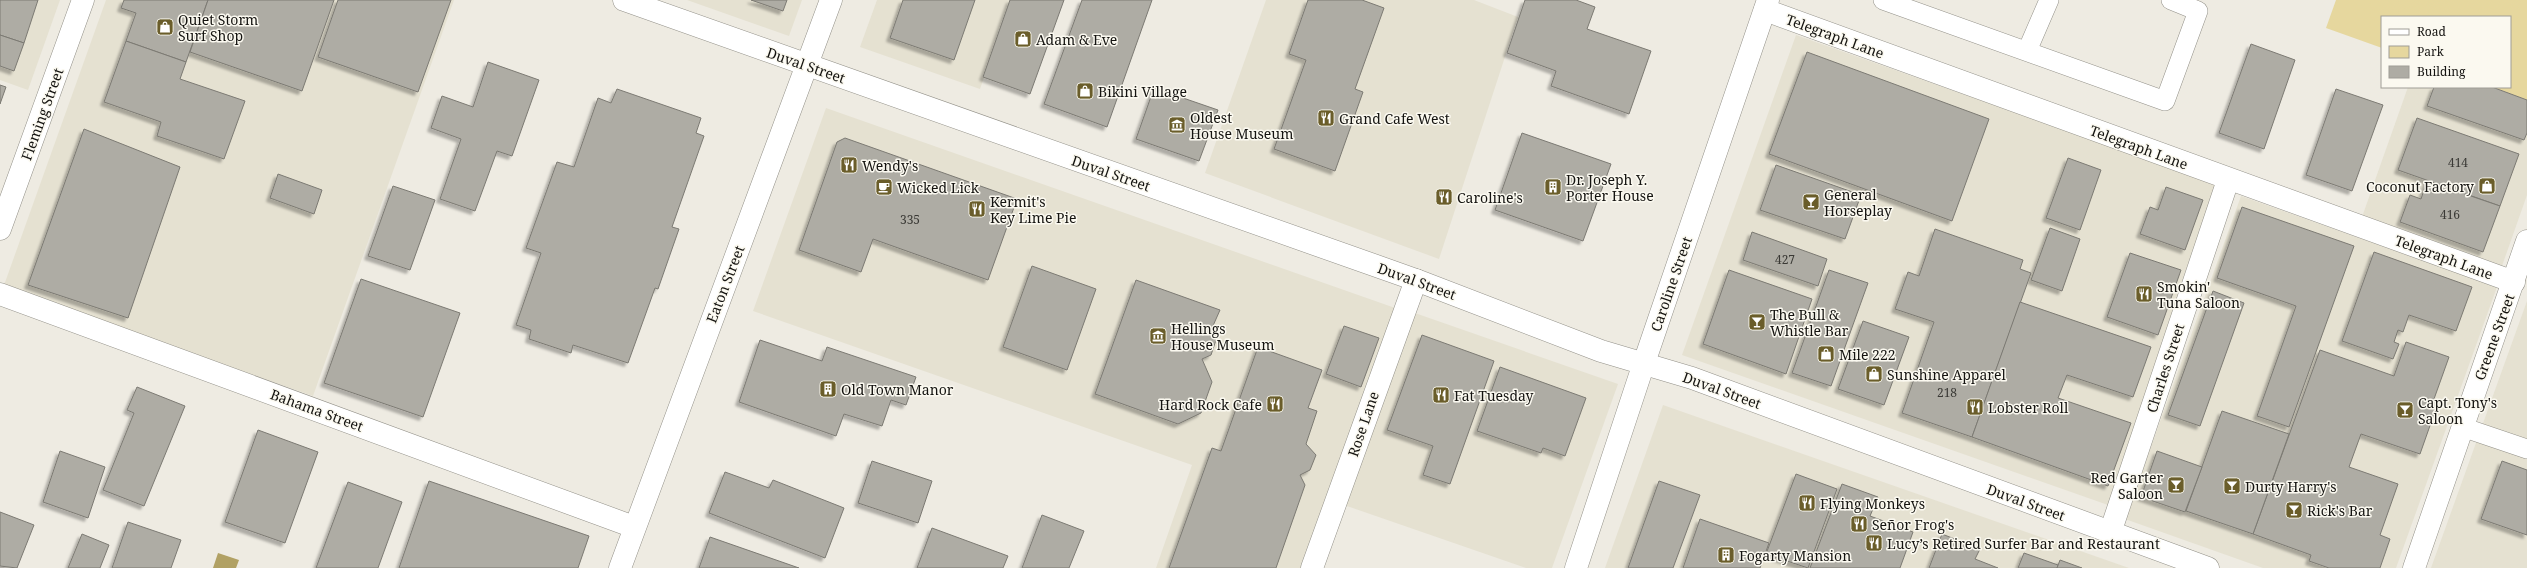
<svg xmlns="http://www.w3.org/2000/svg" width="2527" height="568" viewBox="0 0 2527 568" font-family="'Noto Serif',serif">
<style>
.built{fill:#e5e1d1}
.green{fill:#e6d79e}
.water{fill:#b1a164}
.building{fill:#aeaca4;stroke:#7c7a73;filter:url(#shadow)}
.lines{fill:none;stroke-linecap:round;stroke-linejoin:round}
.lane-casing{stroke:#939189;stroke-width:20}
.street-casing{stroke:#939189;stroke-width:23}
.secondary-casing{stroke:#939189;stroke-width:23}
.primary-casing{stroke:#939189;stroke-width:23}
.lane{stroke:#fff;stroke-width:19}
.street{stroke:#fff;stroke-width:22}
.secondary{stroke:#fff;stroke-width:22}
.primary{stroke:#fff;stroke-width:22}
.labels{text-anchor:middle;dominant-baseline:central;stroke-width:3;stroke-linejoin:round;paint-order:stroke}
.number-label{font-size:12px;fill:#3a3935}
.poi-label{font-size:14px;fill:#141310;stroke:#fbf9f0;text-anchor:start}
.street-label{font-size:14px;fill:#141310;stroke:#fbf9f0}
</style>
<defs>
<filter id="shadow"><feDropShadow dx="-3.5" dy="3.5" stdDeviation="1" flood-color="#0004"/></filter>
</defs>
<rect width="100%" height="100%" fill="#eeebe2"/>
<g class="built">
<polygon points="0,0 60,0 28,90 0,80"/>
<polygon points="106,0 454,0 313,396 3,288"/>
<polygon points="687,0 802,0 789,36"/>
<polygon points="877,0 1010,0 980,89 860,47"/>
<polygon points="1266,0 1474,0 1518,17 1439,259 1205,173"/>
<polygon points="1796,35 2222,186 2108,505 1682,355"/>
<polygon points="2408,87 2492,87 2527,100 2527,195 2502,266 2362,217"/>
<polygon points="826,108 1398,309 1306,568 1156,568 1192,465 753,311"/>
<polygon points="2241,196 2497,287 2396,568 2263,568 2125,519"/>
<polygon points="2527,301 2527,568 2431,568"/>
<polygon points="1412,312 1618,384 1552,568 1526,568 1344,505"/>
<polygon points="1663,405 2129,568 1605,568"/>
</g>
<polygon class="green" points="2336,0 2527,0 2527,100 2492,87 2510,87 2510,17 2382,17 2382,48 2326,28"/>
<polygon class="water" points="218,553 239,560 236,568 213,568"/>
<g class="building">
<polygon points="0,0 38,0 24,43 0,35"/>
<polygon points="124,0 208,0 186,62 126,41 136,13 121,8"/>
<polygon points="208,0 334,0 302,91 190,52"/>
<polygon points="338,0 451,0 418,92 318,57"/>
<polygon points="751,0 787,0 783,11"/>
<polygon points="903,0 975,0 954,60 890,38"/>
<polygon points="1010,0 1064,0 1030,94 983,77"/>
<polygon points="1082,0 1152,0 1107,127 1044,104"/>
<polygon points="1308,0 1362,0 1384,8 1355,89 1363,92 1335,171 1274,149 1306,60 1289,54"/>
<polygon points="1525,0 1576,0 1595,7 1587,29 1651,51 1629,114 1551,86 1556,71 1507,53"/>
<polygon points="0,35 24,43 14,71 0,66"/>
<polygon points="126,41 186,62 180,79 245,101 224,159 157,136 161,122 104,102"/>
<polygon points="2251,44 2295,60 2264,149 2219,133"/>
<polygon points="1807,52 1989,119 1952,221 1769,154"/>
<polygon points="488,62 539,80 512,156 497,151 475,211 440,199 461,139 431,128 442,96 473,107"/>
<polygon points="0,85 6,87 0,104"/>
<polygon points="2434,87 2492,87 2527,100 2527,133 2524,140 2427,106"/>
<polygon points="1154,88 1218,110 1199,161 1136,139"/>
<polygon points="617,89 701,118 696,133 704,136 672,227 679,229 658,289 655,288 628,363 573,345 571,353 529,339 531,330 516,325 541,253 526,248 557,162 574,167 598,98 611,103"/>
<polygon points="2336,89 2383,105 2352,191 2306,175"/>
<polygon points="2417,118 2519,154 2500,206 2398,170"/>
<polygon points="84,129 180,167 128,318 28,285"/>
<polygon points="1522,133 1611,164 1583,241 1495,210"/>
<polygon points="845,138 1017,199 988,280 873,239 861,272 799,250 837,142"/>
<polygon points="2068,158 2101,170 2080,230 2046,218"/>
<polygon points="1776,165 1861,195 1845,239 1760,210"/>
<polygon points="278,174 322,190 314,214 270,198"/>
<polygon points="2427,181 2500,206 2483,252 2400,222 2410,195 2421,199"/>
<polygon points="393,186 435,200 410,270 368,256"/>
<polygon points="2166,187 2203,200 2185,250 2140,234 2150,207 2158,210"/>
<polygon points="2242,207 2354,246 2289,427 2257,416 2296,306 2217,278"/>
<polygon points="2050,228 2080,239 2062,291 2031,280"/>
<polygon points="1935,229 2023,260 2020,269 2031,273 1972,437 1902,413 1934,322 1895,309 1908,272 1919,276"/>
<polygon points="1752,232 1827,259 1818,286 1743,260"/>
<polygon points="2374,252 2472,287 2456,331 2409,315 2403,332 2398,330 2394,342 2399,344 2393,359 2342,341"/>
<polygon points="2130,253 2181,270 2158,335 2107,317"/>
<polygon points="1032,266 1096,289 1067,370 1003,347"/>
<polygon points="1729,270 1812,299 1786,374 1703,344"/>
<polygon points="1829,270 1868,283 1831,386 1792,373"/>
<polygon points="361,279 460,313 423,417 324,383"/>
<polygon points="1136,280 1220,310 1212,328 1217,337 1211,355 1202,359 1212,382 1201,413 1178,424 1095,394"/>
<polygon points="2213,291 2244,303 2200,426 2168,415"/>
<polygon points="2020,302 2151,347 2133,397 2067,375 2058,398 2131,423 2108,486 1972,437"/>
<polygon points="1863,321 1909,337 1884,405 1838,389"/>
<polygon points="1344,326 1379,338 1361,387 1326,374"/>
<polygon points="1422,335 1494,361 1450,484 1423,475 1433,446 1387,430"/>
<polygon points="760,340 822,361 827,347 916,377 906,405 891,400 882,426 844,414 836,436 739,402"/>
<polygon points="2406,342 2449,357 2434,399 2439,400 2420,454 2361,434 2349,467 2398,484 2380,535 2390,539 2380,568 2329,568 2309,561 2311,555 2253,534 2320,350 2394,376"/>
<polygon points="1258,347 1322,370 1308,408 1317,411 1306,444 1316,455 1310,470 1300,475 1305,485 1276,568 1169,568 1212,448 1221,451"/>
<polygon points="1500,367 1586,398 1565,456 1543,448 1541,453 1477,431"/>
<polygon points="137,387 185,406 144,506 103,490 134,413 127,410"/>
<polygon points="2222,411 2289,434 2253,534 2186,511"/>
<polygon points="258,430 318,452 285,543 225,522"/>
<polygon points="60,451 105,467 88,518 43,502"/>
<polygon points="2157,451 2202,467 2185,512 2141,497"/>
<polygon points="872,461 932,481 918,523 858,503"/>
<polygon points="2502,461 2527,470 2527,535 2481,519"/>
<polygon points="725,472 769,488 773,480 844,508 825,558 709,513"/>
<polygon points="1796,474 1837,489 1808,568 1766,554"/>
<polygon points="429,481 589,536 578,568 399,568"/>
<polygon points="1659,481 1700,495 1673,568 1628,568"/>
<polygon points="348,482 402,502 378,568 316,568"/>
<polygon points="1842,484 1878,497 1870,516 1913,532 1900,568 1810,568"/>
<polygon points="0,512 34,525 17,568 0,566"/>
<polygon points="1042,515 1084,531 1069,568 1022,568"/>
<polygon points="1700,519 1769,543 1760,568 1683,568"/>
<polygon points="128,522 181,540 171,568 112,568"/>
<polygon points="932,528 1008,556 1003,568 917,568"/>
<polygon points="82,534 109,545 100,568 68,568"/>
<polygon points="1942,534 1980,549 1975,559 1998,568 1929,568"/>
<polygon points="710,537 799,568 699,568"/>
<polygon points="2024,553 2058,565 2057,568 2018,568"/>
<polygon points="2060,560 2082,568 2057,568"/>
</g>
<g class="lines">
<g class="lane-casing">
<g id="lane">
<polyline points="1883,0 2165,101 2198,11 2171,0"/>
<polyline points="2027,51 2049,0"/>
<polyline points="2462,427 2527,449"/>
</g>
</g>
<g class="street-casing">
<g id="street">
<polyline points="1765,10 2514,282"/>
<polyline points="0,294 634,527"/>
<polyline points="1644,363 1768,0"/>
<polyline points="2110,533 2228,180"/>
<polyline points="1312,568 1416,280"/>
<polyline points="2414,568 2527,241"/>
</g>
</g>
<g class="secondary-casing">
<g id="secondary">
<polyline points="624,0 1416,280 1601,351 1692,378 2208,568"/>
<polyline points="0,229 83,0"/>
<polyline points="1576,568 1644,363"/>
</g>
</g>
<g class="primary-casing">
<polyline id="primary" points="620,568 831,0"/>
</g>
<use href="#lane" class="lane"/>
<use href="#street" class="street"/>
<use href="#secondary" class="secondary"/>
<use href="#primary" class="primary"/>
</g>
<defs>
<g id="shop-square" transform="scale(0.9)"><rect x="-9" y="-9" width="18" height="18" rx="4" fill="#6a5d2a" stroke="#fbf9f0"/><path d="M-5-2.5h2.3a2.7 3.5 0 0 1 5.4 0H5L5.5 6h-11ZM-1.5-2.5h3a1.5 2.3 0 0 0-3 0Z" fill="#fff"/></g>
<g id="restaurant-square" transform="scale(0.9)"><rect x="-9" y="-9" width="18" height="18" rx="4" fill="#6a5d2a" stroke="#fbf9f0"/><path d="M-5-6h1v4h1v-4h1v4h1v-4h1v5L-1.5 .5V6h-2V.5L-5-1ZM5-6V6H3V1.5H1.5Q1.5-4 5-6Z" fill="#fff"/></g>
<g id="museum-square" transform="scale(0.9)"><rect x="-9" y="-9" width="18" height="18" rx="4" fill="#6a5d2a" stroke="#fbf9f0"/><path d="M0-6L6-3V-2H-6V-3ZM-5-1h2V3h-2ZM-1-1h2V3h-2ZM3-1h2V3H3ZM-6 4H6V6H-6Z" fill="#fff"/></g>
<g id="cafe-square" transform="scale(0.9)"><rect x="-9" y="-9" width="18" height="18" rx="4" fill="#6a5d2a" stroke="#fbf9f0"/><path d="M-5.5-4.5H6V0H3Q3 3.5 0 3.5H-2.5Q-5.5 3.5-5.5 0ZM3-3.2v2h1.7v-2ZM-6 4.5H4V6H-6Z" fill="#fff"/></g>
<g id="building-square" transform="scale(0.9)"><rect x="-9" y="-9" width="18" height="18" rx="4" fill="#6a5d2a" stroke="#fbf9f0"/><path d="M-4-6H4V6H1V3H-1V6H-4ZM-2.5-4.3h1.7v1.8h-1.7ZM.8-4.3h1.7v1.8H.8ZM-2.5-1h1.7V.8h-1.7ZM.8-1h1.7V.8H.8Z" fill="#fff"/></g>
<g id="bar-square" transform="scale(0.9)"><rect x="-9" y="-9" width="18" height="18" rx="4" fill="#6a5d2a" stroke="#fbf9f0"/><path d="M-6-5H6L.8 .8V4.5H3.5V6h-7V4.5H-.8V.8Z" fill="#fff"/></g>
</defs>
<g fill-rule="evenodd">
<use href="#shop-square" x="165" y="27"/>
<use href="#shop-square" x="1023" y="39"/>
<use href="#shop-square" x="1085" y="91"/>
<use href="#restaurant-square" x="1326" y="118"/>
<use href="#museum-square" x="1177" y="125"/>
<use href="#restaurant-square" x="849" y="165"/>
<use href="#shop-square" x="2487" y="186"/>
<use href="#cafe-square" x="884" y="187"/>
<use href="#building-square" x="1553" y="187"/>
<use href="#restaurant-square" x="1444" y="197"/>
<use href="#bar-square" x="1811" y="202"/>
<use href="#restaurant-square" x="977" y="209"/>
<use href="#restaurant-square" x="2144" y="294"/>
<use href="#bar-square" x="1757" y="322"/>
<use href="#museum-square" x="1158" y="336"/>
<use href="#shop-square" x="1826" y="354"/>
<use href="#shop-square" x="1874" y="374"/>
<use href="#building-square" x="828" y="389"/>
<use href="#restaurant-square" x="1441" y="395"/>
<use href="#restaurant-square" x="1275" y="404"/>
<use href="#restaurant-square" x="1975" y="407"/>
<use href="#bar-square" x="2405" y="410"/>
<use href="#bar-square" x="2176" y="485"/>
<use href="#bar-square" x="2232" y="486"/>
<use href="#restaurant-square" x="1807" y="503"/>
<use href="#bar-square" x="2294" y="510"/>
<use href="#restaurant-square" x="1859" y="524"/>
<use href="#restaurant-square" x="1874" y="543"/>
<use href="#building-square" x="1726" y="555"/>
</g>
<g class="labels">
<g class="number-label">
<text x="2458" y="162">414</text>
<text x="2450" y="214">416</text>
<text x="910" y="219">335</text>
<text x="1785" y="259">427</text>
<text x="1947" y="392">218</text>
</g>
<g class="poi-label">
<text x="178" y="19">Quiet Storm<tspan x="178" dy="16">Surf Shop</tspan></text>
<text x="1036" y="39">Adam &amp; Eve</text>
<text x="1098" y="91">Bikini Village</text>
<text x="1190" y="117">Oldest<tspan x="1190" dy="16">House Museum</tspan></text>
<text x="1339" y="118">Grand Cafe West</text>
<text x="862" y="165">Wendy's</text>
<text x="1566" y="179">Dr. Joseph Y.<tspan x="1566" dy="16">Porter House</tspan></text>
<text x="2474" y="186" text-anchor="end">Coconut Factory</text>
<text x="897" y="187">Wicked Lick</text>
<text x="1824" y="194">General<tspan x="1824" dy="16">Horseplay</tspan></text>
<text x="1457" y="197">Caroline's</text>
<text x="990" y="201">Kermit's<tspan x="990" dy="16">Key Lime Pie</tspan></text>
<text x="2157" y="286">Smokin'<tspan x="2157" dy="16">Tuna Saloon</tspan></text>
<text x="1770" y="314">The Bull &amp;<tspan x="1770" dy="16">Whistle Bar</tspan></text>
<text x="1171" y="328">Hellings<tspan x="1171" dy="16">House Museum</tspan></text>
<text x="1839" y="354">Mile 222</text>
<text x="1887" y="374">Sunshine Apparel</text>
<text x="841" y="389">Old Town Manor</text>
<text x="1454" y="395">Fat Tuesday</text>
<text x="2418" y="402">Capt. Tony's<tspan x="2418" dy="16">Saloon</tspan></text>
<text x="1262" y="404" text-anchor="end">Hard Rock Cafe</text>
<text x="1988" y="407">Lobster Roll</text>
<text x="2163" y="477" text-anchor="end">Red Garter<tspan x="2163" dy="16">Saloon</tspan></text>
<text x="2245" y="486">Durty Harry's</text>
<text x="1820" y="503">Flying Monkeys</text>
<text x="2307" y="510">Rick's Bar</text>
<text x="1872" y="524">Señor Frog's</text>
<text x="1887" y="543">Lucy’s Retired Surfer Bar and Restaurant</text>
<text x="1739" y="555">Fogarty Mansion</text>
</g>
<g class="street-label">
<text transform="translate(1835 36) rotate(20)">Telegraph Lane</text>
<text transform="translate(806 65) rotate(19)">Duval Street</text>
<text transform="translate(42 114) rotate(-70)">Fleming Street</text>
<text transform="translate(2139 147) rotate(20)">Telegraph Lane</text>
<text transform="translate(1111 173) rotate(19)">Duval Street</text>
<text transform="translate(2444 257) rotate(20)">Telegraph Lane</text>
<text transform="translate(1417 281) rotate(20)">Duval Street</text>
<text transform="translate(725 284) rotate(-69)">Eaton Street</text>
<text transform="translate(1671 284) rotate(-71)">Caroline Street</text>
<text transform="translate(2494 337) rotate(-70)">Greene Street</text>
<text transform="translate(2165 368) rotate(-72)">Charles Street</text>
<text transform="translate(1722 390) rotate(20)">Duval Street</text>
<text transform="translate(317 410) rotate(20)">Bahama Street</text>
<text transform="translate(1363 424) rotate(-71)">Rose Lane</text>
<text transform="translate(2026 502) rotate(20)">Duval Street</text>
</g>
</g>
<rect x="2381" y="16" width="130" height="72" fill="#fbf9f0" stroke="#9f9d96"/>
<rect x="2389" y="29" width="20" height="6" fill="#ffffff" stroke="#9f9d96"/>
<text x="2417" y="36" font-size="12" fill="#141310">Road</text>
<rect x="2389" y="46" width="20" height="12" fill="#e6d79e" stroke="#9f9d96"/>
<text x="2417" y="56" font-size="12" fill="#141310">Park</text>
<rect x="2389" y="66" width="20" height="12" fill="#aeaca4" stroke="#9f9d96"/>
<text x="2417" y="76" font-size="12" fill="#141310">Building</text>
</svg>
